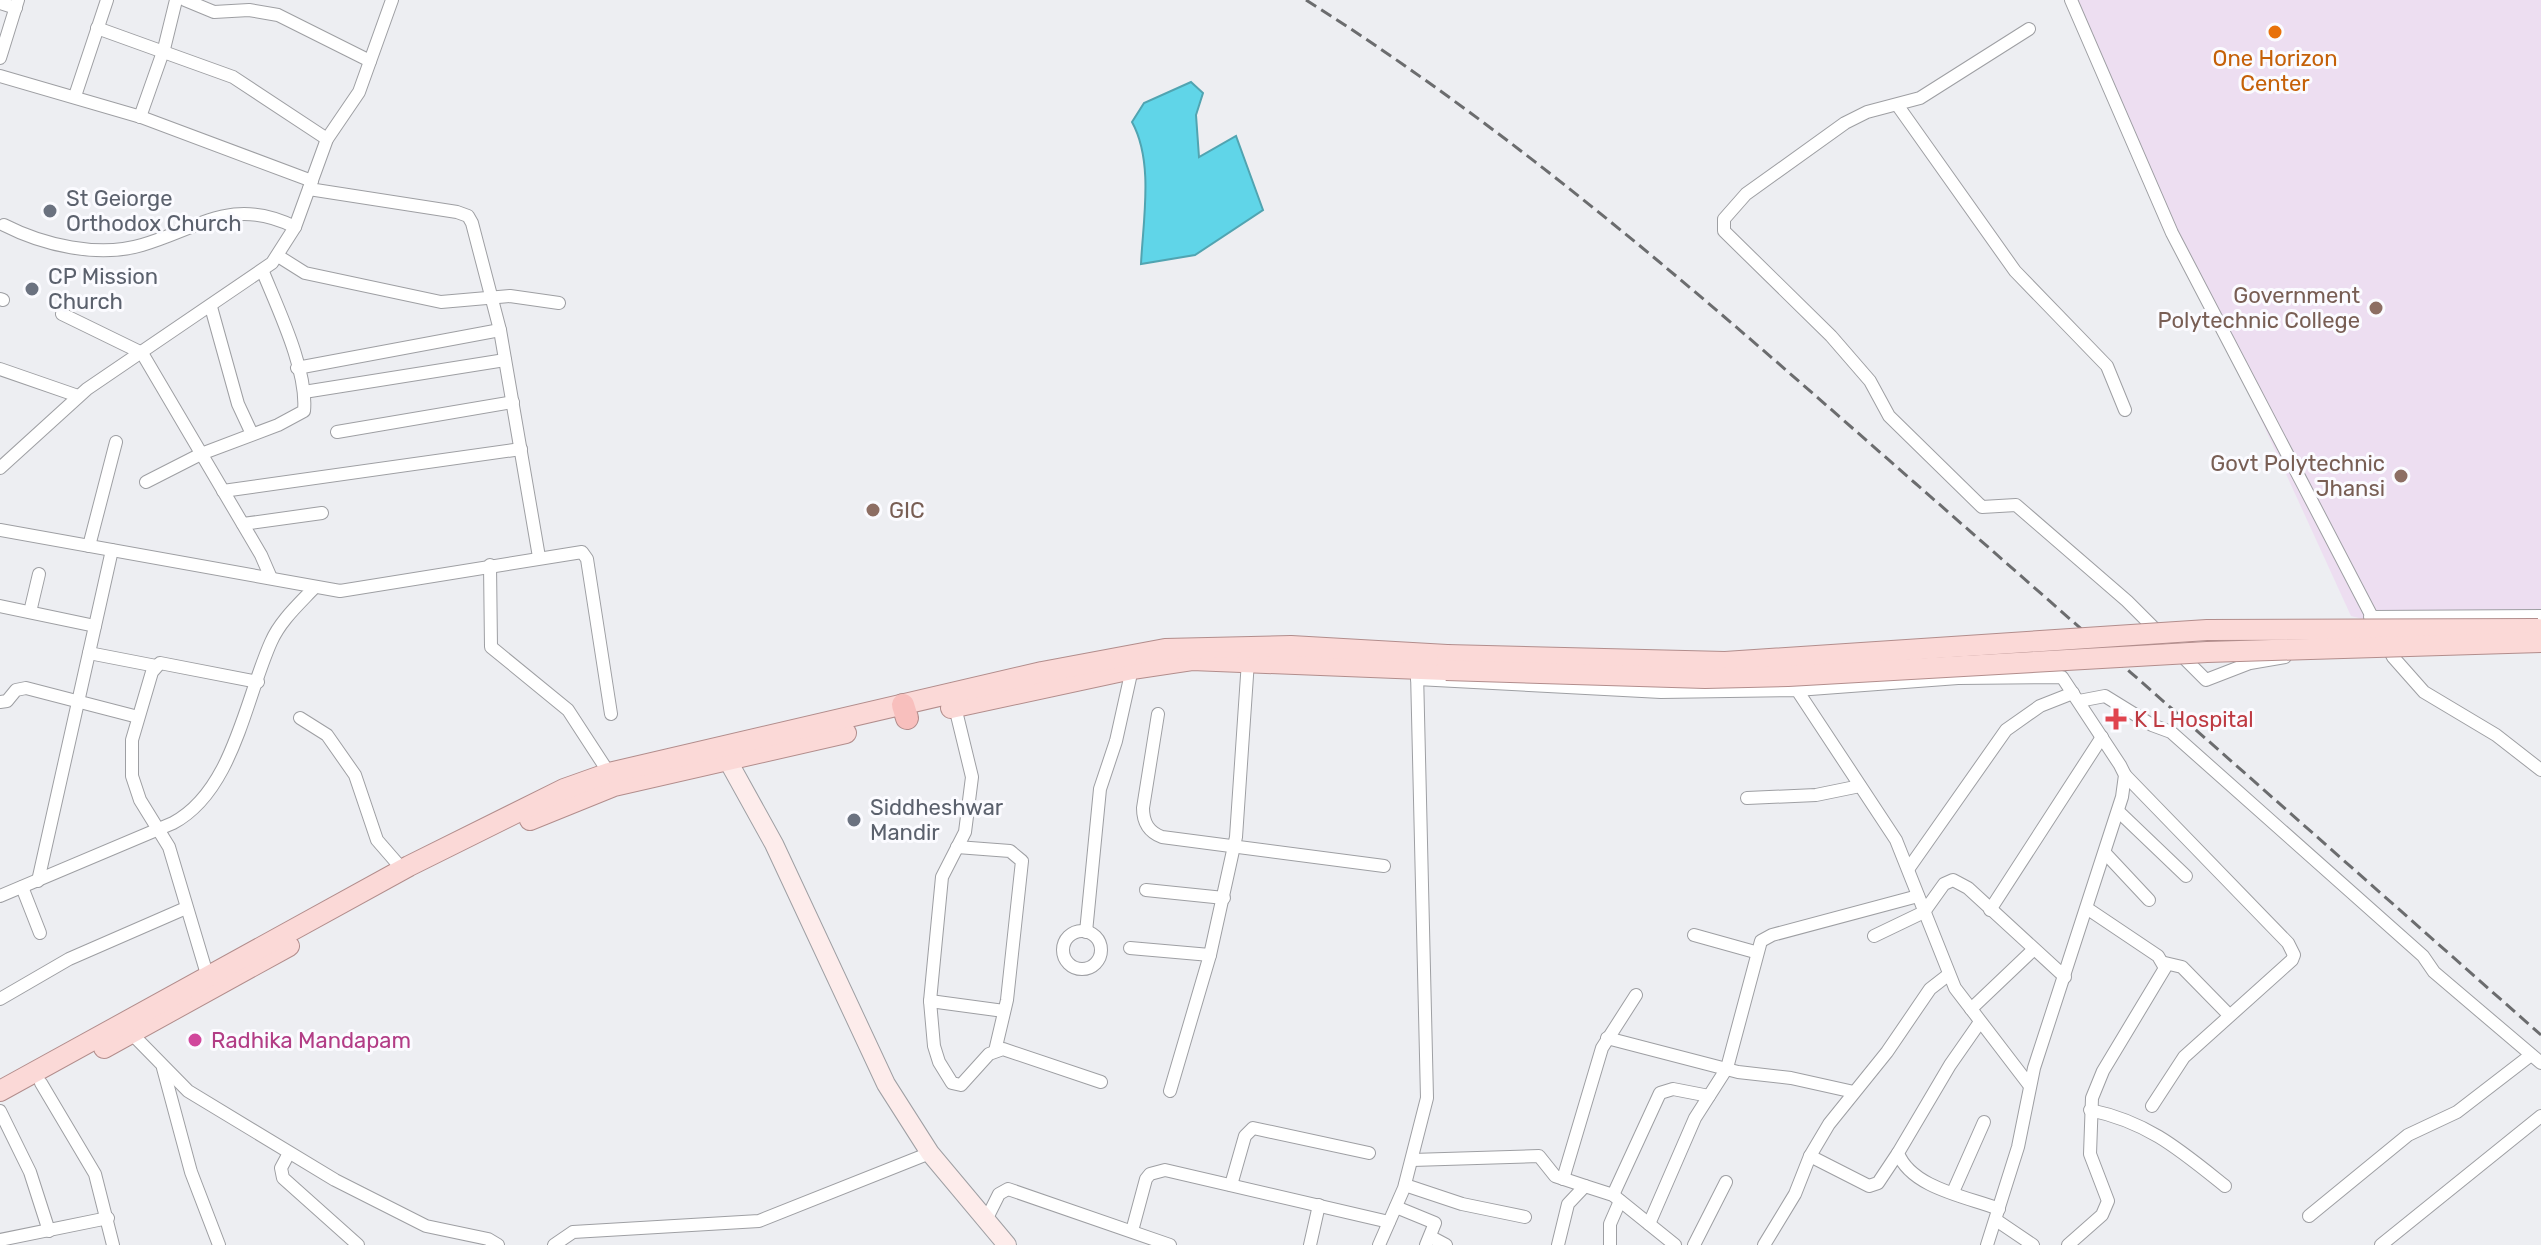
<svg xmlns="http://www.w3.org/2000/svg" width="2541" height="1245" viewBox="0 0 2541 1245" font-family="Rubik,sans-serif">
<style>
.education{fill:#eddef1}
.water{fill:#60d5e8;stroke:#51a4b1;stroke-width:2}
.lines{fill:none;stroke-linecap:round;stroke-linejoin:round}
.street-casing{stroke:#9e9fa3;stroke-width:14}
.secondary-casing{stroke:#9e9fa3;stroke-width:20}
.primary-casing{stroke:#b28d8c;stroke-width:22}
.highway-casing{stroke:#b28d8c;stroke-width:24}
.street{stroke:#fff;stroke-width:12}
.secondary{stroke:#fdeceb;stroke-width:18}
.primary{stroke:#fbd9d7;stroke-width:20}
.highway{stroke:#f8bfbd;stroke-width:22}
.rail{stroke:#6b6c6e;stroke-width:3;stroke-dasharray:12 6;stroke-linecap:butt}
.primary-bridge-casing{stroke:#b28d8c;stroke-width:22;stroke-linecap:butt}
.primary-bridge{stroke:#fbd9d7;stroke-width:20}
.food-dot{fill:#e8710a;stroke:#fbfbff;stroke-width:3}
.worship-dot{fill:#6b7280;stroke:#fbfbff;stroke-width:3}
.education-dot{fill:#8d6e63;stroke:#fbfbff;stroke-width:3}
.health-dot{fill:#e0444e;stroke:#fbfbff;stroke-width:3}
.hotel-dot{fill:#d1479c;stroke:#fbfbff;stroke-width:3}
.labels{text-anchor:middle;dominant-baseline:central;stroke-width:6;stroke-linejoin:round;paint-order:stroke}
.food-label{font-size:22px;fill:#c56008;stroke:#fbfbff}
.worship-label{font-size:22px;fill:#5b616d;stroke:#fbfbff;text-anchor:start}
.education-label{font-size:22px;fill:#785e54;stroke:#fbfbff;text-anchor:end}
.health-label{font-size:22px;fill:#be3a42;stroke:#fbfbff;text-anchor:start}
.hotel-label{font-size:22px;fill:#b23c85;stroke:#fbfbff;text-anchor:start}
</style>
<rect width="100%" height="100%" fill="#edeef2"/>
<polygon class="education" points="2069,0 2541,0 2541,626 2394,627 2351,616"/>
<path class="water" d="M1191 82 1203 93 1196 115 1199 157 1236 136 1263 210 1195 255 1141 264C1143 220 1154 162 1132 122L1144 103Z"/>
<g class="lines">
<g class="street-casing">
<g id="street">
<polyline points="185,0 214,12 249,10 278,15 370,61"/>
<polyline points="2071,0 2172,233 2393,657 2424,692 2496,735 2541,770"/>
<polyline points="0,3 16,8"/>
<polyline points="97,28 233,77 327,139"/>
<polyline points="2029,29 1920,98 1867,112 1845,123 1746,194 1724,219 1724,231 1831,336 1870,381 1889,416 1982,507 2016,505 2127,601 2206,680 2250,663 2285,657"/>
<polyline points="0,58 18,0"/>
<polyline points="0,76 141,117 312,181"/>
<polyline points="75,96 107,0"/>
<polyline points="1898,106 2015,271 2107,366 2125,410"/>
<polyline points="140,117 164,49 176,0"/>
<polyline points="309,189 457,212 468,216 472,223 500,330 539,557"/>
<path d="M4 225C43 245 98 258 142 245 200 228 232 196 295 227"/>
<polyline points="278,256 305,273 441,302 510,296 559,303"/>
<polyline points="0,299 3,300"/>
<polyline points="211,307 238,404 252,434"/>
<polyline points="62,314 142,353 261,555 271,578"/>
<polyline points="297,368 500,330"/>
<polyline points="0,369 78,396"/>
<polyline points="304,392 505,360"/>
<polyline points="337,432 513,402"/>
<polyline points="0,468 87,389 272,263 295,227 327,139 359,92 392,0"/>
<path d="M146 482 201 454 278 425 304 411C308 371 278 309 263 272"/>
<polyline points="223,491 521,449"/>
<polyline points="243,524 322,513"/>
<polyline points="0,530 340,591 582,552 587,559 611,714"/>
<polyline points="89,546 116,442"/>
<polyline points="490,565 491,647 568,710 609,773"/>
<polyline points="0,606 95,626"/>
<polyline points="30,612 39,574"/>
<polyline points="2370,617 2541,616"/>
<polyline points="89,653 156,666"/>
<polyline points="1417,679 1661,692 1797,690 1896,840 1955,988 2030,1086"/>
<polyline points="1797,690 1958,678 2062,677 2120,765 2125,775 2122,797 2034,1068 2018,1147 1987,1245"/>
<polyline points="2079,701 2105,696 2152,725 2171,732 2423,956 2434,972 2541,1063"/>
<polyline points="0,702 7,701 16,690 26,688 138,717"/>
<polyline points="955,707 972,777 965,832 942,877 930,1001 934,1046 939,1062 952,1083 961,1085 989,1054 1003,1049 1101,1082"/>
<path d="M1158 714 1143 808C1143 823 1149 832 1162 837L1384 866"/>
<polyline points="300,718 327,735 355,775 377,840 403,870"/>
<polyline points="2125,775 2288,943 2294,955 2292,960 2184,1057 2152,1106"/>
<polyline points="1747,798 1816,795 1860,786"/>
<polyline points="2118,811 2186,876"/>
<polyline points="957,847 1010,851 1022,861 1007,1000 995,1051"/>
<polyline points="2105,853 2149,900"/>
<polyline points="1909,868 2006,730 2040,706 2073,693"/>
<polyline points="38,881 112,550"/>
<polyline points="22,887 40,933"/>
<polyline points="1146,890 1224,898"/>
<path d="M0 896 173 823C233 791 245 700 271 642 280 621 299 604 314 588"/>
<polyline points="1990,910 2102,737"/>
<circle cx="1082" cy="950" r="19"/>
<polyline points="1086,932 1100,789 1116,741 1132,669"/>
<polyline points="1694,935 1755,952"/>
<polyline points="1874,936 1924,912 1944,884 1953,880 1968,888 2065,977"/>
<polyline points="1130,948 1210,955"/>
<polyline points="2165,963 2182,967 2229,1015"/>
<polyline points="209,981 169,847 140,800 132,776 132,740 152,672 160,663 258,682"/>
<polyline points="0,999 69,959 186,908"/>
<polyline points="930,1001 1004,1011"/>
<polyline points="1971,1009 2033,950"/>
<path d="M1980 1022 1950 1065 1898 1153C1911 1188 1968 1197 1999 1209"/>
<polyline points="132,1034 188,1091 335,1180 426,1226 488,1239 498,1245"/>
<polyline points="1607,1038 1738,1072 1791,1078 1854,1092"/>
<polyline points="163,1068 191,1172 219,1245"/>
<polyline points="41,1083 95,1174 113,1245"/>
<polyline points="1170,1091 1210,955 1236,837 1248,661"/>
<path d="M2090 1110C2148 1122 2180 1150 2225 1186"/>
<polyline points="0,1111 30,1172 49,1231"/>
<polyline points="289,1153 281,1168 283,1178 358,1245"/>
<polyline points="1810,1156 1869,1186 1878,1183 1898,1153"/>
<polyline points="1412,1160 1539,1156 1555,1176 1585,1186"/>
<polyline points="1563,1179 1602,1048 1636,995"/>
<polyline points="1231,1185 1245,1136 1253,1128 1369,1153"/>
<polyline points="1405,1185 1462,1204 1525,1217"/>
<polyline points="1953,1192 1984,1122"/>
<polyline points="1613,1195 1660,1093 1673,1089 1709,1096"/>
<polyline points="1396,1207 1435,1223 1426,1245"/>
<polyline points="2309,1216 2408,1135 2457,1112 2531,1055"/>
<polyline points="986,1220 999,1194 1008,1189 1170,1245"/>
<polyline points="1996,1220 2033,1245"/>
<polyline points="1649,1224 1695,1118 1727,1068 1761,941 1772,935 1918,896"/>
<polyline points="1132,1231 1146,1179 1150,1174 1165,1170 1389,1222"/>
<polyline points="1431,1237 1446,1245"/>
<polyline points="0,1240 108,1218"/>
<polyline points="554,1245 573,1232 759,1221 930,1153"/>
<polyline points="1310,1245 1319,1205"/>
<polyline points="1379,1245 1404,1188 1427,1098 1417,672"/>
<polyline points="1558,1245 1568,1204 1585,1186 1613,1195 1675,1245"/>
<polyline points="1610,1245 1610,1224 1620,1201"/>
<polyline points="1694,1245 1726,1182"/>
<polyline points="1764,1245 1795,1194 1810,1156 1829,1124 1887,1052 1930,989 1948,975"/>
<polyline points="2068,1245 2102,1215 2108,1201 2090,1154 2092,1098 2103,1071 2165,968 2158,956 2088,909"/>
<polyline points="2381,1245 2541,1116"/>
</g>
</g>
<g class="secondary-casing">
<polyline id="secondary" points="728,761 774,844 886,1084 930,1153 1007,1245"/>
</g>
<g class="primary-casing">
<g id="primary">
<polyline points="951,708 1132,669 1192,660 1446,670"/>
<polyline points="530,820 614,786 846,733"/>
<polyline points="104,1048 289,946"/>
<polyline points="0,1091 409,866 564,789 609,773 1042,672 1165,649 1291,646 1447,655"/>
</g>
</g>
<g class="highway-casing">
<polyline id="highway" points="903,705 907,718"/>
</g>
<use href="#street" class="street"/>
<use href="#secondary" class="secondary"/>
<use href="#primary" class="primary"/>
<use href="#highway" class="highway"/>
<path class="rail" d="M1306 0C1526 139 1719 311 1915 483 2124 666 2332 850 2541 1035"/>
<g class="primary-bridge-casing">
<g id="primary-bridge">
<polyline points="1447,655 1725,662 2207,630 2538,629"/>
<polyline points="1446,670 1705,678 1788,676 2207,652 2541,642"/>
</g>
</g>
<use href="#primary-bridge" class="primary-bridge"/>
</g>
<circle class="food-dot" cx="2275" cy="32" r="8"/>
<g class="worship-dot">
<circle cx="50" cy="211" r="8"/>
<circle cx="32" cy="289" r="8"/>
<circle cx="854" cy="820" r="8"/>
</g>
<g class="education-dot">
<circle cx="2376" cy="308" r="8"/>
<circle cx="2401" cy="476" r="8"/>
<circle cx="873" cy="510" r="8"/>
</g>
<path class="health-dot" d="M2112 707h8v8h8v8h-8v8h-8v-8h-8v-8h8z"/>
<circle class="hotel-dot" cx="195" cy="1040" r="8"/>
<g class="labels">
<g class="food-label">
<text x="2275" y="58">One Horizon<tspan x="2275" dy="25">Center</tspan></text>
</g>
<g class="worship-label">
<text x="66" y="198">St Geiorge<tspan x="66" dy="25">Orthodox Church</tspan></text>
<text x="48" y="276">CP Mission<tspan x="48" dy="25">Church</tspan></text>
<text x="870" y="807">Siddheshwar<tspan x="870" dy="25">Mandir</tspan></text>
</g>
<g class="education-label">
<text x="2360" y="295">Government<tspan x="2360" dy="25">Polytechnic College</tspan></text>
<text x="2385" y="463">Govt Polytechnic<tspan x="2385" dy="25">Jhansi</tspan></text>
<text x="889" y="510" text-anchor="start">GIC</text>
</g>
<g class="health-label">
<text x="2134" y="719">K L Hospital</text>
</g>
<g class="hotel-label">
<text x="211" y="1040">Radhika Mandapam</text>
</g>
</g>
</svg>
